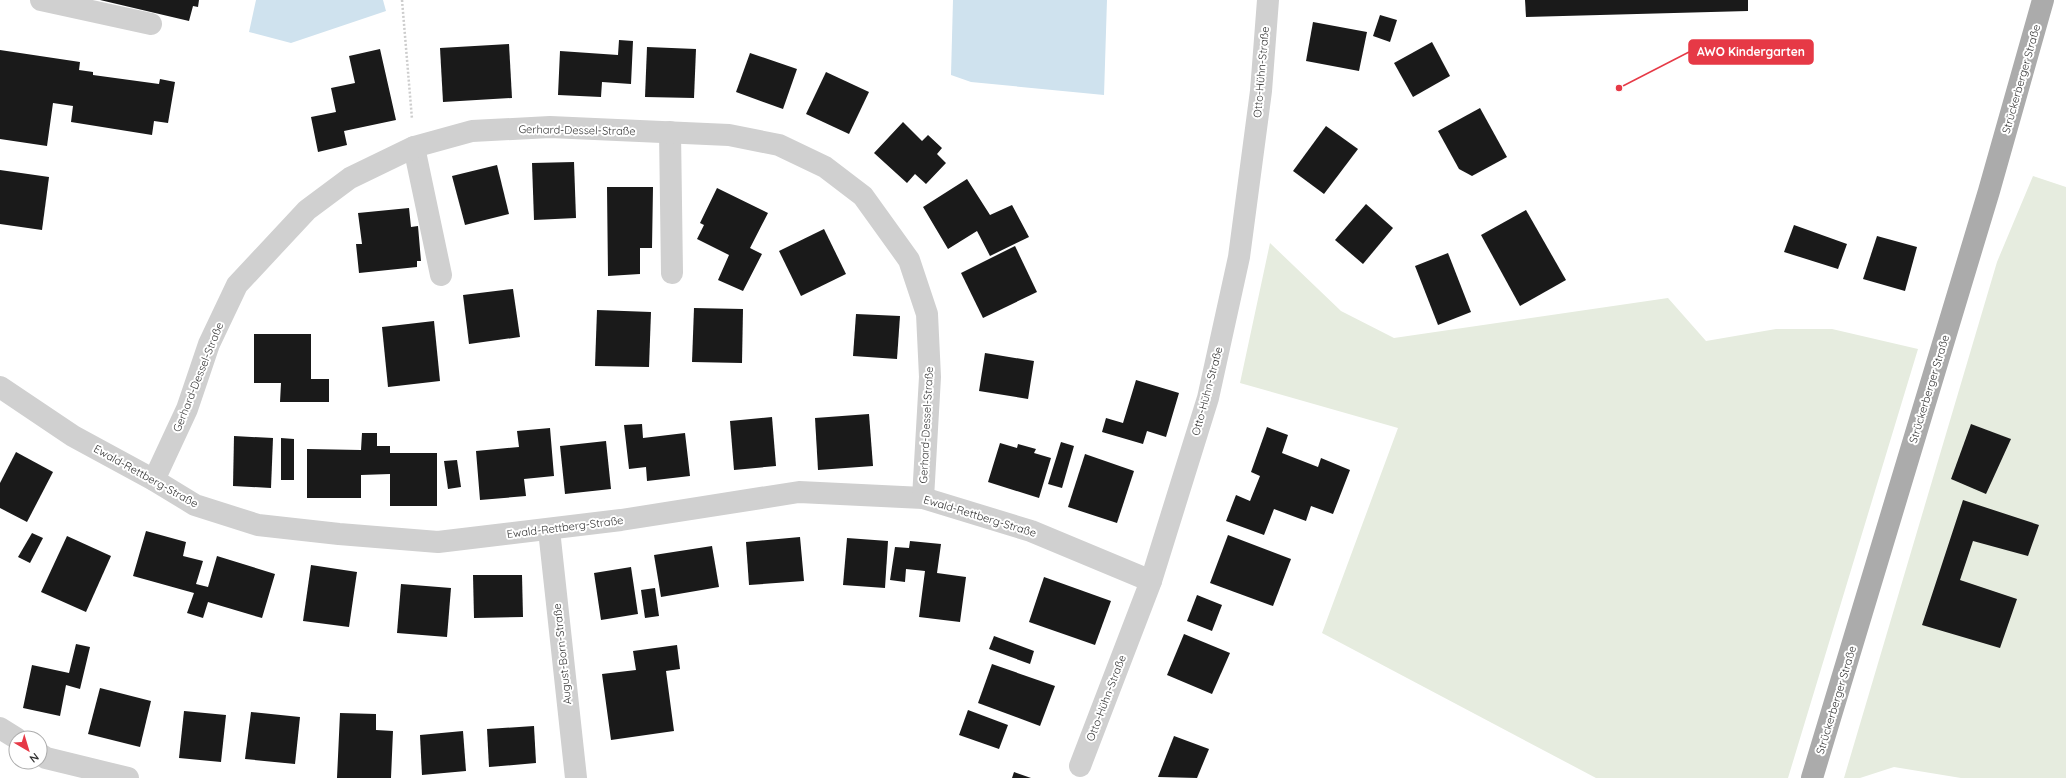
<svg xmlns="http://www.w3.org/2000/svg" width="2066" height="778" viewBox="0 0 2066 778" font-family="Quicksand,sans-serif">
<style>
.green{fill:#e6ecdf}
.water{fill:#cfe2ee}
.building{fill:#1a1a1a}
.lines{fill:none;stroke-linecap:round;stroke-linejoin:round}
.path{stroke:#cdcdcd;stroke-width:2.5;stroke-dasharray:2 2;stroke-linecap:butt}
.minor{stroke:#d0d0d0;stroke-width:22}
.major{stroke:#ababab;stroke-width:22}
.labels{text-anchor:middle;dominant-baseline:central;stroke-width:4;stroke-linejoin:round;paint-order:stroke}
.street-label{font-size:11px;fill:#333;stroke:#fff}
.leader{fill:none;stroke:#e63946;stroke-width:1.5}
.callout-dot{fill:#e63946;stroke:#fff;stroke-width:1.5}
.callout{fill:#e63946;stroke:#e63946;stroke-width:1.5}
.callout-label{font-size:12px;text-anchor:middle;font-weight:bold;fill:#fff}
</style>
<rect width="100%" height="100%" fill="#fff"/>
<g class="green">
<polygon points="2033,176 2066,187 2066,778 1961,778 1894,767 1860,778 1844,778 1997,262"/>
<polygon points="1270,243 1341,311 1394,338 1668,298 1706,341 1776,329 1832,329 1918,349 1788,778 1596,778 1322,633 1398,428 1240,383"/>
</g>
<g class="water">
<polygon points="256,0 383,0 386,11 291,43 249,32"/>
<polygon points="953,0 1107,0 1104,95 971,82 951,75"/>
</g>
<g class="building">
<polygon points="100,0 199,0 198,7 193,6 189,21"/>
<polygon points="1525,0 1748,0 1748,11 1526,17"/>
<polygon points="1380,15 1397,20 1390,42 1373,36"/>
<polygon points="1313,22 1367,32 1359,71 1306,61"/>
<polygon points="619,40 633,41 631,84 602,82 601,97 558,95 560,51 618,55"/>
<polygon points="1432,42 1450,76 1413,97 1394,63"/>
<polygon points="509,44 512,98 443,102 440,48"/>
<polygon points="647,47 696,49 694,98 645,97"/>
<polygon points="380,49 396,120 344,131 347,145 318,152 311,117 336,112 331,88 355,83 349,56"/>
<polygon points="0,50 80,62 79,70 93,72 93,75 159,84 160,79 175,82 168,123 154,121 152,135 71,122 73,106 53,103 47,146 0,139"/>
<polygon points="750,53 797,69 783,109 736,92"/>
<polygon points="826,72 869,92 849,134 806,114"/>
<polygon points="1480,108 1507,157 1472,176 1459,169 1438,131"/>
<polygon points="903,122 922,141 928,135 942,148 937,154 946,163 926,184 915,174 907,183 874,153"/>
<polygon points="1326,126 1358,149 1324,194 1293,171"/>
<polygon points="574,162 576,218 534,220 532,163"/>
<polygon points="497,165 509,214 465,225 452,176"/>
<polygon points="0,170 49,177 42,230 0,224"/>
<polygon points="967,179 990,215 1012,205 1029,237 990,256 977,231 948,249 923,207"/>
<polygon points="607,187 653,187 652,248 640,248 640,274 608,276"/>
<polygon points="717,188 768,213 750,248 762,254 743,291 718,280 729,255 697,239 704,225 700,223"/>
<polygon points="1366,204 1393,228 1363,264 1335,240"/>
<polygon points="409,208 411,227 418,226 421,261 417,261 417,267 359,273 356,244 362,244 358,213"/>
<polygon points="1526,210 1566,280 1520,306 1481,235"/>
<polygon points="1794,225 1847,244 1838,269 1784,252"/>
<polygon points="824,229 846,274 801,296 779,251"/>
<polygon points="1877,236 1917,247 1905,291 1863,279"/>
<polygon points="1015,246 1037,292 983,318 961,273"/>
<polygon points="1448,253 1471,312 1438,325 1415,266"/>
<polygon points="513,289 520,337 469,344 463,295"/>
<polygon points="694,308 743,309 742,363 692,362"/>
<polygon points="597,310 651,312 649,367 595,366"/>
<polygon points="856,314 900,316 897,359 853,356"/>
<polygon points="434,321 440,381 388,387 382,327"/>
<polygon points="254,334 311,334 311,379 329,379 329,402 280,402 281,383 254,383"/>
<polygon points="985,353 1034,361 1028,399 979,391"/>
<polygon points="1136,380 1179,393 1166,437 1147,431 1143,444 1102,432 1106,418 1123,423"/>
<polygon points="869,414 873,466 818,470 815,418"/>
<polygon points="772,417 776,466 734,470 730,421"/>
<polygon points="642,424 643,438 685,433 690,476 647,481 646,467 629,469 624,425"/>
<polygon points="1971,424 2011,439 1986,494 1951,479"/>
<polygon points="1267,427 1288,435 1282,453 1318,467 1321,458 1350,470 1333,514 1311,506 1306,521 1274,509 1264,535 1226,521 1236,495 1250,501 1260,476 1251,472"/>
<polygon points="550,428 554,476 524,479 526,496 480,500 476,451 519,447 517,431"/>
<polygon points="362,433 377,433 377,446 390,446 390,453 437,453 437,506 390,506 390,474 361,475 361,498 307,498 307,449 361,450"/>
<polygon points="234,436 273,438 271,488 233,486"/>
<polygon points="281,438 294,439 294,480 281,480"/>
<polygon points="606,441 611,489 565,494 560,446"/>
<polygon points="1061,442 1074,446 1062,488 1048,484"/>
<polygon points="1000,443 1017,448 1018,444 1036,449 1034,453 1051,458 1039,498 988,482"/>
<polygon points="16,452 53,472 27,522 0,508 0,483"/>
<polygon points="1085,454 1134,471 1117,523 1068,507"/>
<polygon points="457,460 461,487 448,489 444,461"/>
<polygon points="1963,500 2039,525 2028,556 1973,541 1960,580 2017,599 2000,648 1922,625"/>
<polygon points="146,531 186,542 183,556 203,561 196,584 208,587 217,556 275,574 262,618 208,602 203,618 187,613 194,593 133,576"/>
<polygon points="32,533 43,538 30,563 18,557"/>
<polygon points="1228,535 1291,559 1273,606 1210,583"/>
<polygon points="67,536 111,556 86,612 41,592"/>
<polygon points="800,537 804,581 749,585 746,542"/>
<polygon points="847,538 888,541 885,588 843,585"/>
<polygon points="910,541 941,544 937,573 966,577 960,622 919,617 925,571 906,569 905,582 890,580 895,547 909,548"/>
<polygon points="712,546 719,587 661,597 654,555"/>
<polygon points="311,565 357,572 349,627 303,621"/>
<polygon points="631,567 638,614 601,620 594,573"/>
<polygon points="473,575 522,575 523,617 474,618"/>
<polygon points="1044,577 1111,601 1095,645 1029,622"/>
<polygon points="401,584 451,588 447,637 397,633"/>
<polygon points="655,588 659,616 645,618 641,590"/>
<polygon points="1197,595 1222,605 1212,631 1187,621"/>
<polygon points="1184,634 1230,653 1212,694 1167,675"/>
<polygon points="994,636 1034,651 1030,664 989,649"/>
<polygon points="76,644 90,647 80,689 66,685 60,716 23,708 32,665 69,673"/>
<polygon points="677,645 680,669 666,671 674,731 611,740 602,674 636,670 633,651"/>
<polygon points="992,664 1055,686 1040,726 978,703"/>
<polygon points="100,688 151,701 140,747 88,734"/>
<polygon points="968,710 1008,725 999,749 959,735"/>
<polygon points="184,711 226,715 221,762 179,758"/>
<polygon points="251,712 300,717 295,764 245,759"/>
<polygon points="340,713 376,714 376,730 393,731 391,778 337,778"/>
<polygon points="534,726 536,763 489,767 487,729"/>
<polygon points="463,731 466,771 422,775 420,735"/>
<polygon points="1174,736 1209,749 1197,778 1158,777"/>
<polygon points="1014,772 1031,778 1012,778"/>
</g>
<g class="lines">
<polyline class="path" points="402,0 412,119"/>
<g class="minor">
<polyline points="41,0 151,24"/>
<polyline points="670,132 672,273"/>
<polyline points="414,147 441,275"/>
<polyline points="0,387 73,436 154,480 195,505 258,525 339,534 438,542 621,520 799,492 923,498 1031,531 1151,581"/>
<polyline points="154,480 187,409 209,344 237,285 307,210 350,178 414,147 472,131 550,127 729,135 779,145 825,167 863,196 909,260 927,314 930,377 923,498"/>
<polyline points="549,530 576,778"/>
<polyline points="0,728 16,738"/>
<polyline points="40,754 46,758 128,778"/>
<polyline points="1080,766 1151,581 1208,398 1239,257 1261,91 1268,0"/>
</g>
<polyline class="major" points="1812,778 1989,191 2043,0"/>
</g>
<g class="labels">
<g class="street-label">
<text transform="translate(1261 72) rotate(-85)">Otto-Hühn-Straße</text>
<text transform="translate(2021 79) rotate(-74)">Strückerberger Straße</text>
<text transform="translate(577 130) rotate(1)">Gerhard-Dessel-Straße</text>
<text transform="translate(198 377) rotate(-68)">Gerhard-Dessel-Straße</text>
<text transform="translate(1929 389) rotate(-73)">Strückerberger Straße</text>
<text transform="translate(1207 391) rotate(-75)">Otto-Hühn-Straße</text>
<text transform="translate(926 425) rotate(-87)">Gerhard-Dessel-Straße</text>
<text transform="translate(146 476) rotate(29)">Ewald-Rettberg-Straße</text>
<text transform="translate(980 516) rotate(17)">Ewald-Rettberg-Straße</text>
<text transform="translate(565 527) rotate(-7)">Ewald-Rettberg-Straße</text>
<text transform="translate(562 654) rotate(-96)">August-Born-Straße</text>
<text transform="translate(1106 698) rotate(-69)">Otto-Hühn-Straße</text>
<text transform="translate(1836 700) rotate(-73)">Strückerberger Straße</text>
</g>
</g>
<path class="leader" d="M1619 88L1689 52"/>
<circle class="callout-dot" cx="1619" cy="88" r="4"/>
<rect class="callout" x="1689" y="40" width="124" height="24" rx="4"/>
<g class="callout-label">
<text x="1751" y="56">AWO Kindergarten</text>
</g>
<g transform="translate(28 750) rotate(142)"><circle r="19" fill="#ffffff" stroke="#adadad"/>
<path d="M0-3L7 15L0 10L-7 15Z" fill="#e63946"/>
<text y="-6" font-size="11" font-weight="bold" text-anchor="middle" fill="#333333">N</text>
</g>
</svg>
